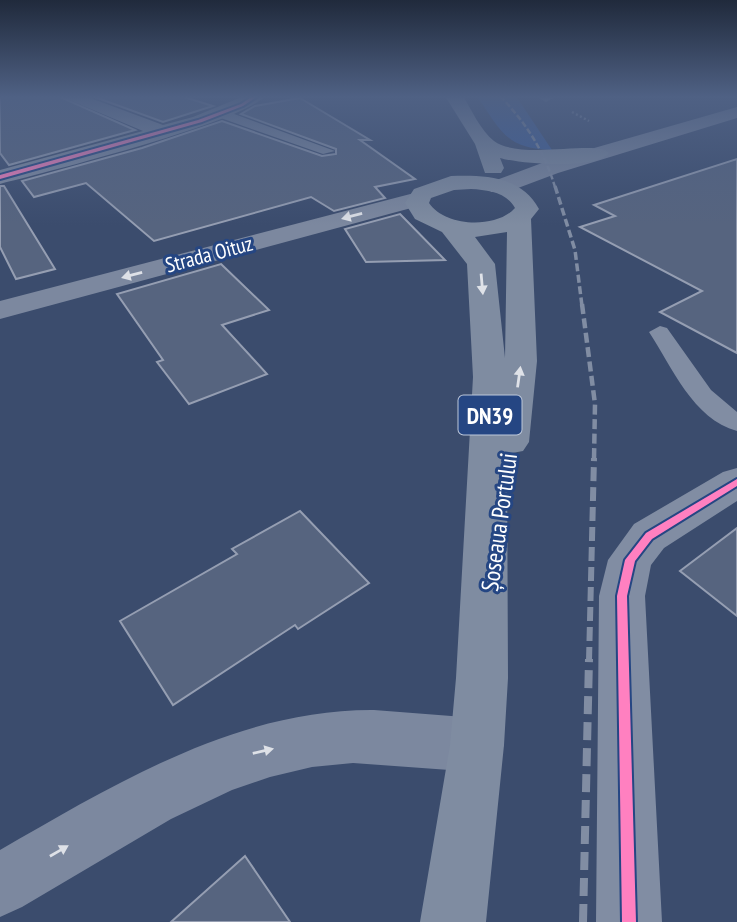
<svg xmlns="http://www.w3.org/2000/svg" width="737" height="922" viewBox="0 0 737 922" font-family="'PT Sans Narrow',sans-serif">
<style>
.green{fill:#3a5c99}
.building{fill:#56647f;stroke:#959eb2;stroke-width:2}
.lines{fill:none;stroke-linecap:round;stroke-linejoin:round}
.path{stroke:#818da3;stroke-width:2.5;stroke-dasharray:2 2.5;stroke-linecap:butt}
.lane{fill:#818da3;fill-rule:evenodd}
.street{fill:#818da3;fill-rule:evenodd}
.secondary{fill:#7c889f;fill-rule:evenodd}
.primary{fill:#7f8ca1;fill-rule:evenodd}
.rail-far4{stroke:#818da3;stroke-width:2.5;stroke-dasharray:6 2.5;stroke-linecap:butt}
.rail-far3{stroke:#818da3;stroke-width:3.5;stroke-dasharray:8 3.5;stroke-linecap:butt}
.rail-far2{stroke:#818da3;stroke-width:4.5;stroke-dasharray:10 4.5;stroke-linecap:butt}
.rail-far1{stroke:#818da3;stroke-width:6;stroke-dasharray:14 6;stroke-linecap:butt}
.rail{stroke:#818da3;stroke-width:8;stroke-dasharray:18 8;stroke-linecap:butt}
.cycleway-casing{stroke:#254683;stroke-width:4}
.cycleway{fill:#ff80c0;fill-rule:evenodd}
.oneway{fill:#dee1e7}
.oneway2{fill:#dfe2e8}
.labels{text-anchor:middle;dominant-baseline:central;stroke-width:6;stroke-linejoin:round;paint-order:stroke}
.far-street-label{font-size:21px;fill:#fff;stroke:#254683}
.shield{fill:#254683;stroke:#bec8da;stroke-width:2}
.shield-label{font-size:23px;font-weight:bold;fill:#fff}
.street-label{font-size:24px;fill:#fff;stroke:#254683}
</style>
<rect width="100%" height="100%" fill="#3b4c6d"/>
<path class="green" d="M477 96H516L552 150C505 148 501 131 477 96Z"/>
<g class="building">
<polygon points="0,96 58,96 135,130 9,165 0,153"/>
<polygon points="92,96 181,96 213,106 163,122"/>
<polygon points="300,98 370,140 360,140 415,179 375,187 385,198 334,211 311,197 154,241 86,183 34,197 22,181 142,148 222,121 322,156 336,154 336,149 241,114 255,106"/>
<polygon points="737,159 737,353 660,312 702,291 580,227 615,216 594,205"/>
<polygon points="0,186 4,186 55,269 16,279 0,247"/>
<polygon points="400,214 445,260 366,262 345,229"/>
<polygon points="221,264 269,310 222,325 267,374 189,404 157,362 163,360 117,294"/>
<polygon points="300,511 369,583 298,629 295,625 173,705 120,621 237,554 232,549"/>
<polygon points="737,528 737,616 680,571"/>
<polygon points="245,856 290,922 171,922"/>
</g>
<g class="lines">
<polyline class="path" points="572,112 589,121"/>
<g class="lane">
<polygon points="218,111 226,111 335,151 323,154 218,117"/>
<path d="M660 326 667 328 711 390 737 412V431C693 419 672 367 649 332Z"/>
</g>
<g class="street">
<path d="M60 96H85L163 125 193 117 244 96H265C244 122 44 173 0 184V170L143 131Z"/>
<polygon points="535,96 554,96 555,97 546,102"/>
<polygon points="737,468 737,501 664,548 651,565 645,596 662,922 596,922 599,596 608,560 634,524 723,472"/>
</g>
<g class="secondary">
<polygon points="737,107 737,118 558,173 507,192 491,192 488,187 491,182 542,163"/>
<polygon points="418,192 426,194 430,199 426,204 0,319 0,301"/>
<path d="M374 710 477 718 496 726 504 745 496 764 477 772 353 763 312 767 270 777 232 790 171 819 22 907 0 917V850C115 784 237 709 374 710Z"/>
</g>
<g class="primary">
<path d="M445 96H463C471 109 481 131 494 141 521 161 599 139 609 153 597 170 520 164 500 158L504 168 501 173H485L475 144Z"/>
<path d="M451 176C485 175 521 176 539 209L531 219 537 361 529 442 523 451 507 454 508 678 504 745 486 922H420L450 745 456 678 473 377 467 264 442 232 415 219 405 203 414 189ZM471 189C488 190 506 192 515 208 496 229 445 227 429 203L431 198 454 190ZM507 232 505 358 495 264 475 237Z"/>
</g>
<path class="rail-far4" d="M500 96C527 124 544 151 555 187"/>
<polyline class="rail-far3" points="555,186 575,250 582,306"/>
<polyline class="rail-far2" points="582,304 595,404 594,460"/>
<polyline class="rail-far1" points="589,661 594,458"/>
<polyline class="rail" points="583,922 589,659"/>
<g class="cycleway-casing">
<g id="cycleway">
<polygon points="253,96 258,96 243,106 202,122 0,179 0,175 198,120 241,104"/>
<polygon points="737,479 737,486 652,539 635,561 627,596 636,922 622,922 617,596 625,560 646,533"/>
</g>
</g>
<use href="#cycleway" class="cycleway"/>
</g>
<defs><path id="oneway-solid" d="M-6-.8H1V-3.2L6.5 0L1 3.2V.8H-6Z" transform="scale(1.75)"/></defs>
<g class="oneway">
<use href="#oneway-solid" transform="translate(352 216) rotate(165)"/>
<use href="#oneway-solid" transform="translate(132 275) rotate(165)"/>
<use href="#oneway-solid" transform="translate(263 751) rotate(-13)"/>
<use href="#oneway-solid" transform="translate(59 851) rotate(-30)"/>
</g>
<g class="oneway2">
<use href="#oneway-solid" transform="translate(482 284) rotate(85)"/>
<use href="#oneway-solid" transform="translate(519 377) rotate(-82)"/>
</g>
<linearGradient id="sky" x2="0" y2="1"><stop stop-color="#202a3c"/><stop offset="0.43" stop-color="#4f6184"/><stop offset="1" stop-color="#4f6184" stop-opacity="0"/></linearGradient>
<rect width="737" height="225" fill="url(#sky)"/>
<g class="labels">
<g class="far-street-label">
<text transform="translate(209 254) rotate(-15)">Strada Oituz</text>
</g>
<rect class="shield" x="458.5" y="395.5" width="63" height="39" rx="5"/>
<g class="shield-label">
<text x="490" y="415">DN39</text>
</g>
<g class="street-label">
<text transform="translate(499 522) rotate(-82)">Șoseaua Portului</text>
</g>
</g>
</svg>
